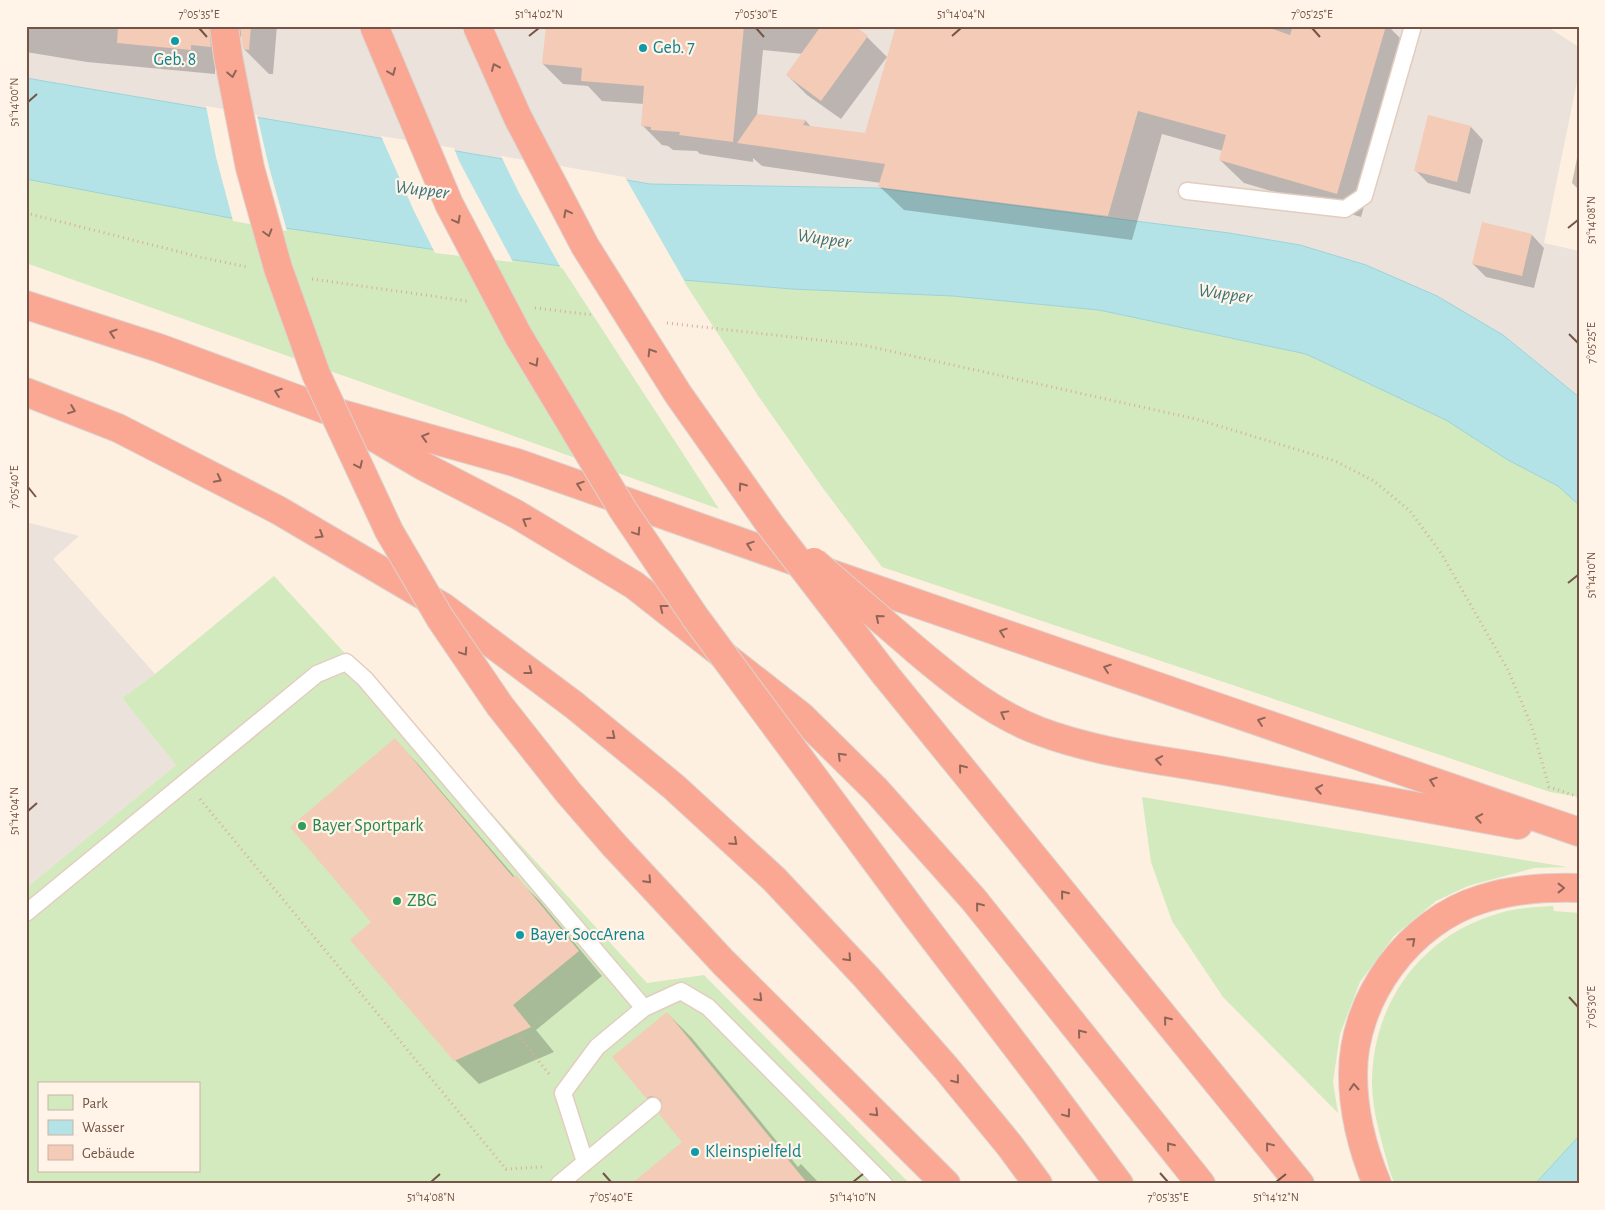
<svg xmlns="http://www.w3.org/2000/svg" width="1605" height="1210" viewBox="0 0 1605 1210" font-family="'Alegreya Sans',sans-serif">
<style>
.industrial{fill:#ebe2dc}
.green{fill:#d3eabe;fill-rule:evenodd}
.water{fill:#b4e3e7;stroke:#9ad3d9}
.pier{fill:#fdf0e0}
.shadow{fill:#0003}
.building{fill:#f3cbb6}
.lines{fill:none;stroke-linecap:round;stroke-linejoin:round}
.lane-casing{stroke:#e3cdbf;stroke-width:19}
.highway-casing{stroke:#dbd3cf;stroke-width:30}
.path{stroke:#d8ae9a;stroke-width:3;stroke-dasharray:1 4;stroke-linecap:butt}
.lane{stroke:#fff;stroke-width:16}
.highway{stroke:#faa894;stroke-width:28}
.highway-bridge-casing{stroke:#dbd3cf;stroke-width:30;stroke-linecap:butt}
.highway-bridge{stroke:#faa894;stroke-width:28}
.oneway{stroke:#8f6556}
.ticks{fill:none;stroke:#745446;stroke-width:2}
.culture-dot{fill:#0f9aa8;stroke:#fff4e7;stroke-width:2}
.leisure-dot{fill:#2e9e5b;stroke:#fff4e7;stroke-width:2}
.labels{text-anchor:middle;dominant-baseline:central;stroke-width:4.5;stroke-linejoin:round;paint-order:stroke}
.culture-label{font-size:18px;fill:#0d838f;stroke:#fff4e7;text-anchor:start}
.leisure-label{font-size:18px;fill:#27864d;stroke:#fff4e7;text-anchor:start}
.water-label{font-size:19px;font-style:italic;fill:#3a747b;stroke:#fff4e7}
.neatline{fill:none;stroke:#745446;stroke-width:2}
.ticks-label{font-size:12px;text-anchor:middle;fill:#745446}
</style>
<rect width="100%" height="100%" fill="#fdf0e0"/>
<g class="industrial">
<polygon points="26,26 1546,26 1579,47 1579,72 1544,243 1579,251 1579,397 1503,335 1437,296 1366,265 1300,245 1229,233 877,188 650,184 26,78"/>
<polygon points="26,522 79,536 53,559 155,674 122,698 176,765 26,888"/>
</g>
<g class="green">
<polygon points="26,179 430,249 561,266 719,509 26,263"/>
<polygon points="683,280 792,289 953,296 1099,310 1306,354 1446,420 1508,460 1558,486 1579,505 1579,797 1550,792 882,567 822,487 759,397"/>
<path d="M274 576 647 983 704 975 910 1184H26V888L176 765 122 698 155 674ZM39 1084H199V1171H39Z"/>
<polygon points="1142,797 1567,867 1534,868 1468,886 1436,901 1394,936 1360,982 1340,1034 1333,1082 1338,1113 1223,997 1172,921 1151,862"/>
<path d="M1553 906 1554 911 1579 913V1136L1535 1184H1395L1391 1175C1383 1146 1373 1116 1372 1086 1371 1004 1421 935 1500 913 1517 908 1535 907 1553 906Z"/>
</g>
<g class="water">
<polygon points="26,78 650,184 877,188 1229,233 1300,245 1366,265 1437,296 1503,335 1579,397 1579,505 1558,486 1508,460 1446,420 1306,354 1099,310 953,296 792,289 683,280 561,266 430,249 278,227 26,179"/>
<polygon points="1579,1136 1579,1184 1535,1184"/>
</g>
<g class="pier">
<polygon points="206,106 257,115 269,167 287,231 233,221 216,157"/>
<polygon points="381,136 454,148 459,161 513,262 435,253 414,211"/>
<polygon points="501,156 625,177 685,282 561,268 519,193"/>
</g>
<g class="shadow">
<polygon points="26,26 277,26 273,74 269,74 244,49 242,36 239,38 235,71 215,69 215,74 87,62 26,52"/>
<polygon points="595,26 853,26 867,37 887,57 841,119 807,95 787,75 803,54 763,50 757,115 806,121 812,128 866,134 897,26 1388,26 1410,48 1361,217 1244,183 1220,160 1223,151 1162,134 1132,240 904,210 880,187 881,183 762,166 753,158 753,162 700,154 697,151 673,150 668,146 662,145 643,126 644,104 602,101 588,86 563,84 543,64"/>
<polygon points="1471,127 1483,140 1470,194 1428,183 1416,171"/>
<polygon points="1579,148 1579,190 1572,183"/>
<polygon points="1532,235 1544,248 1534,288 1486,277 1473,264"/>
<polygon points="395,740 418,764 515,877 539,900 602,976 536,1030 554,1052 479,1084 455,1060 373,923"/>
<polygon points="667,1013 692,1038 798,1167 801,1164 820,1184 647,1184 684,1142 662,1112 647,1098 614,1057"/>
</g>
<g class="building">
<polygon points="118,26 209,26 211,47 191,45 191,50 117,43"/>
<polygon points="240,26 251,26 249,50 243,49"/>
<polygon points="546,26 744,26 733,142 679,135 680,132 651,130 651,127 641,126 644,86 581,81 582,68 542,64"/>
<polygon points="821,26 855,26 868,36 821,101 786,75"/>
<polygon points="896,26 1264,26 1290,35 1293,26 1386,26 1337,194 1219,160 1226,135 1138,111 1108,216 878,187 885,164 737,143 757,114 806,120 803,125 865,133"/>
<polygon points="1428,115 1471,126 1457,182 1414,171"/>
<polygon points="1482,222 1532,234 1522,276 1472,264"/>
<polygon points="395,738 513,877 516,875 579,951 513,1005 531,1027 454,1061 350,940 371,922 290,827"/>
<polygon points="667,1012 736,1096 808,1184 631,1184 682,1142 659,1114 662,1109 661,1100 656,1097 651,1096 646,1098 612,1057"/>
</g>
<g class="lines">
<g class="lane-casing">
<g id="lane">
<polyline points="1187,191 1345,209 1364,196 1413,26"/>
<polyline points="26,913 317,674 346,662 365,679 644,1008"/>
<polyline points="585,1162 563,1093 597,1047 644,1008 681,991 708,1007 884,1184"/>
<polyline points="559,1184 653,1106"/>
</g>
</g>
<g class="highway-casing">
<g id="highway">
<polyline points="26,305 159,348 324,409 517,463 820,570 1579,832"/>
<polyline points="26,392 118,428 278,510 443,607 574,705 674,787 774,879 867,978 946,1068 1010,1146 1038,1184"/>
<polyline points="360,429 423,466 516,514 634,585 801,716 876,790 974,900 1201,1184"/>
<path d="M916 650C954 682 992 713 1039 731 1097 753 1162 760 1224 771 1322 789 1420 807 1518 825"/>
<polyline points="884,673 1300,1184"/>
<polyline points="614,845 723,962 946,1184"/>
<polyline points="1038,1075 1119,1184"/>
<path d="M1377 1184C1362 1148 1353 1112 1353 1074 1353 998 1409 921 1482 899 1513 889 1546 887 1579 888"/>
</g>
</g>
<g class="path">
<polyline points="26,213 200,257 247,267"/>
<polyline points="312,279 467,301"/>
<polyline points="535,308 594,315"/>
<polyline points="667,323 863,345 1196,419 1335,461 1374,481 1410,511 1441,553 1508,670 1532,727 1549,787 1579,797"/>
<polyline points="200,799 506,1169 542,1167"/>
<polyline points="517,1034 549,1074"/>
</g>
<use href="#lane" class="lane"/>
<use href="#highway" class="highway"/>
<g class="highway-bridge-casing">
<g id="highway-bridge">
<polyline points="224,26 228,56 250,168 278,268 316,374 389,531 440,618 500,706 568,792 614,845"/>
<polyline points="374,26 449,204 519,337 623,510 695,617 915,914 1038,1075"/>
<polyline points="477,26 518,118 585,246 678,394 771,526 884,673"/>
<polyline points="814,562 916,650"/>
</g>
</g>
<use href="#highway-bridge" class="highway-bridge"/>
</g>
<defs><path id="oneway-chevron" d="M-2-3.5L2.5 0L-2 3.5" fill="none" stroke-width="1.6" stroke-linecap="round" stroke-linejoin="round" transform="scale(1.25)"/></defs>
<g class="oneway">
<use href="#oneway-chevron" transform="translate(495 67) rotate(-114)"/>
<use href="#oneway-chevron" transform="translate(392 72) rotate(67)"/>
<use href="#oneway-chevron" transform="translate(232 74) rotate(79)"/>
<use href="#oneway-chevron" transform="translate(567 213) rotate(-118)"/>
<use href="#oneway-chevron" transform="translate(457 220) rotate(62)"/>
<use href="#oneway-chevron" transform="translate(268 233) rotate(74)"/>
<use href="#oneway-chevron" transform="translate(113 333) rotate(-162)"/>
<use href="#oneway-chevron" transform="translate(651 352) rotate(-122)"/>
<use href="#oneway-chevron" transform="translate(535 363) rotate(59)"/>
<use href="#oneway-chevron" transform="translate(278 392) rotate(-160)"/>
<use href="#oneway-chevron" transform="translate(72 410) rotate(21)"/>
<use href="#oneway-chevron" transform="translate(425 437) rotate(-164)"/>
<use href="#oneway-chevron" transform="translate(359 465) rotate(65)"/>
<use href="#oneway-chevron" transform="translate(218 479) rotate(27)"/>
<use href="#oneway-chevron" transform="translate(580 485) rotate(-161)"/>
<use href="#oneway-chevron" transform="translate(742 486) rotate(-125)"/>
<use href="#oneway-chevron" transform="translate(526 521) rotate(-149)"/>
<use href="#oneway-chevron" transform="translate(637 532) rotate(56)"/>
<use href="#oneway-chevron" transform="translate(320 535) rotate(31)"/>
<use href="#oneway-chevron" transform="translate(750 545) rotate(-161)"/>
<use href="#oneway-chevron" transform="translate(663 608) rotate(-142)"/>
<use href="#oneway-chevron" transform="translate(879 618) rotate(-140)"/>
<use href="#oneway-chevron" transform="translate(1003 632) rotate(-161)"/>
<use href="#oneway-chevron" transform="translate(464 652) rotate(56)"/>
<use href="#oneway-chevron" transform="translate(1107 668) rotate(-161)"/>
<use href="#oneway-chevron" transform="translate(529 671) rotate(37)"/>
<use href="#oneway-chevron" transform="translate(1004 714) rotate(-151)"/>
<use href="#oneway-chevron" transform="translate(1261 721) rotate(-161)"/>
<use href="#oneway-chevron" transform="translate(612 736) rotate(40)"/>
<use href="#oneway-chevron" transform="translate(841 756) rotate(-135)"/>
<use href="#oneway-chevron" transform="translate(1159 760) rotate(-170)"/>
<use href="#oneway-chevron" transform="translate(962 768) rotate(-129)"/>
<use href="#oneway-chevron" transform="translate(1433 781) rotate(-161)"/>
<use href="#oneway-chevron" transform="translate(1319 789) rotate(-170)"/>
<use href="#oneway-chevron" transform="translate(1479 818) rotate(-170)"/>
<use href="#oneway-chevron" transform="translate(734 842) rotate(42)"/>
<use href="#oneway-chevron" transform="translate(648 880) rotate(47)"/>
<use href="#oneway-chevron" transform="translate(1561 888)"/>
<use href="#oneway-chevron" transform="translate(1064 894) rotate(-129)"/>
<use href="#oneway-chevron" transform="translate(979 906) rotate(-129)"/>
<use href="#oneway-chevron" transform="translate(1412 941) rotate(-42)"/>
<use href="#oneway-chevron" transform="translate(848 958) rotate(47)"/>
<use href="#oneway-chevron" transform="translate(759 998) rotate(45)"/>
<use href="#oneway-chevron" transform="translate(1167 1020) rotate(-129)"/>
<use href="#oneway-chevron" transform="translate(1081 1033) rotate(-129)"/>
<use href="#oneway-chevron" transform="translate(956 1080) rotate(51)"/>
<use href="#oneway-chevron" transform="translate(1354 1087) rotate(-93)"/>
<use href="#oneway-chevron" transform="translate(875 1113) rotate(45)"/>
<use href="#oneway-chevron" transform="translate(1067 1114) rotate(53)"/>
<use href="#oneway-chevron" transform="translate(1170 1146) rotate(-128)"/>
<use href="#oneway-chevron" transform="translate(1269 1146) rotate(-129)"/>
</g>
<path class="ticks" d="M199 28 207 37M756 28 764 37M1312 28 1320 37M529 36 539 28M952 36 961 28M28 102 37 94M1568 228 1578 220M1569 334 1578 343M28 487 36 497M1568 583 1578 575M28 811 37 803M1569 997 1578 1007M603 1173 611 1182M1160 1173 1168 1182M431 1182 440 1174M853 1182 863 1174M1276 1182 1286 1174"/>
<g class="culture-dot">
<circle cx="175" cy="41" r="5"/>
<circle cx="643" cy="48" r="5"/>
<circle cx="520" cy="935" r="5"/>
<circle cx="695" cy="1152" r="5"/>
</g>
<g class="leisure-dot">
<circle cx="302" cy="826" r="5"/>
<circle cx="397" cy="901" r="5"/>
</g>
<g class="labels">
<g class="culture-label">
<text x="653" y="48">Geb. 7</text>
<text x="175" y="60" text-anchor="middle">Geb. 8</text>
<text x="530" y="935">Bayer SoccArena</text>
<text x="705" y="1152">Kleinspielfeld</text>
</g>
<g class="leisure-label">
<text x="312" y="826">Bayer Sportpark</text>
<text x="407" y="901">ZBG</text>
</g>
<g class="water-label">
<text transform="translate(422 190) rotate(7)">Wupper</text>
<text transform="translate(824 239) rotate(8)">Wupper</text>
<text transform="translate(1225 294) rotate(8)">Wupper</text>
</g>
</g>
<rect width="1605" height="1210" fill="none" stroke="#fff4e7" stroke-width="55"/>
<rect x="38" y="1082" width="162" height="90" fill="#fff4e7" stroke="#c7b4a7"/>
<rect x="48" y="1095" width="25" height="15" fill="#d3eabe" stroke="#c7b4a7"/>
<text x="82" y="1108" font-size="15" fill="#745446">Park</text>
<rect x="48" y="1120" width="25" height="15" fill="#b4e3e7" stroke="#c7b4a7"/>
<text x="82" y="1132" font-size="15" fill="#745446">Wasser</text>
<rect x="48" y="1145" width="25" height="15" fill="#f3cbb6" stroke="#c7b4a7"/>
<text x="82" y="1158" font-size="15" fill="#745446">Gebäude</text>
<rect x="28" y="28" width="1550" height="1154" class="neatline"/>
<g class="ticks-label">
<text x="199" y="18">7°05'35"E</text>
<text x="539" y="18">51°14'02"N</text>
<text x="756" y="18">7°05'30"E</text>
<text x="961" y="18">51°14'04"N</text>
<text x="1312" y="18">7°05'25"E</text>
<text transform="translate(14 102) rotate(-90)" y="4">51°14'00"N</text>
<text transform="translate(1591 220) rotate(-90)" y="4">51°14'08"N</text>
<text transform="translate(1591 343) rotate(-90)" y="4">7°05'25"E</text>
<text transform="translate(14 487) rotate(-90)" y="4">7°05'40"E</text>
<text transform="translate(1591 575) rotate(-90)" y="4">51°14'10"N</text>
<text transform="translate(14 811) rotate(-90)" y="4">51°14'04"N</text>
<text transform="translate(1591 1007) rotate(-90)" y="4">7°05'30"E</text>
<text x="431" y="1201">51°14'08"N</text>
<text x="611" y="1201">7°05'40"E</text>
<text x="853" y="1201">51°14'10"N</text>
<text x="1168" y="1201">7°05'35"E</text>
<text x="1276" y="1201">51°14'12"N</text>
</g>
</svg>
